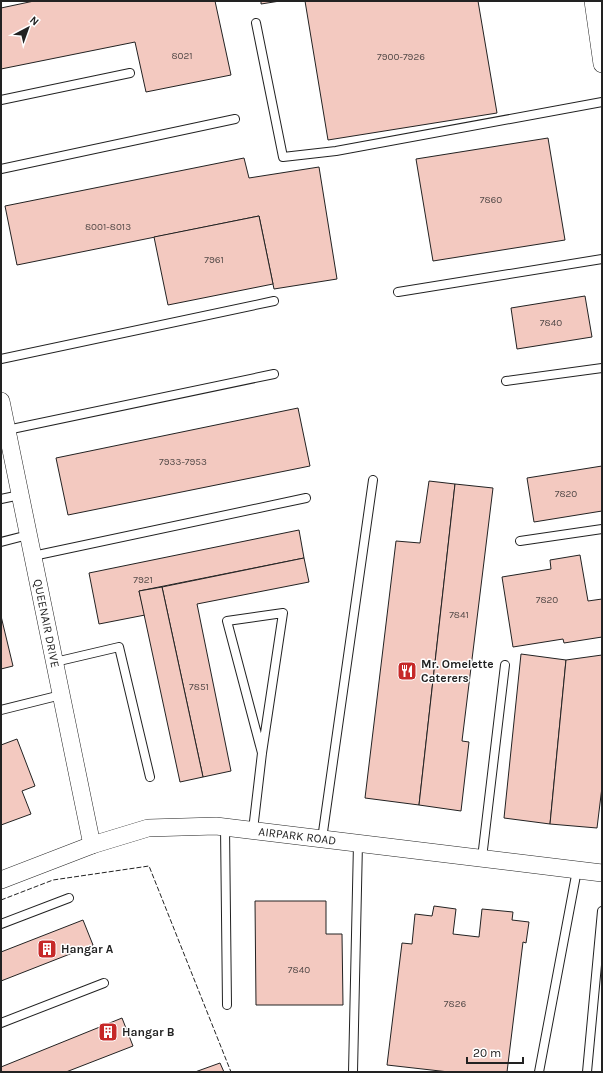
<svg xmlns="http://www.w3.org/2000/svg" width="603" height="1073" viewBox="0 0 603 1073" font-family="Karla,sans-serif">
<style>
.building{fill:#f3c9c0;stroke:#222}
.lines{fill:none;stroke-linecap:round;stroke-linejoin:round}
.lane-casing{stroke:#222;stroke-width:10}
.street-casing{stroke:#222;stroke-width:18}
.lane{stroke:#fff;stroke-width:8}
.street{stroke:#fff;stroke-width:17}
.fence{stroke:#222;stroke-width:1;stroke-dasharray:5 2;stroke-linecap:butt}
.labels{text-anchor:middle;dominant-baseline:central;stroke-width:3;stroke-linejoin:round;paint-order:stroke}
.number-label{font-size:10px;fill:#564c4a}
.street-label{font-size:12px;fill:#222;stroke:#fff}
.poi-label{font-size:12px;font-weight:bold;fill:#222;stroke:#fff;text-anchor:start}
</style>
<rect width="100%" height="100%" fill="#fff"/>
<g class="building">
<polygon points="34,1 215,1 231,75 146,92 135,42 1,69 1,8"/>
<polygon points="261,1 280,1 261,4"/>
<polygon points="305,1 478,1 497,113 328,140"/>
<polygon points="548,138 565,240 433,261 416,159"/>
<polygon points="244,158 249,178 319,167 337,279 274,289 259,216 17,265 5,206"/>
<polygon points="259,216 273,284 168,305 154,237"/>
<polygon points="585,296 592,337 517,349 511,308"/>
<polygon points="298,408 310,466 68,515 56,458"/>
<polygon points="602,466 602,511 534,522 527,478"/>
<polygon points="429,481 455,484 419,805 365,798 396,541 420,543"/>
<polygon points="455,484 493,488 462,741 469,742 461,811 419,805"/>
<polygon points="299,530 304,558 139,591 145,615 99,624 89,573"/>
<polygon points="580,555 588,601 602,599 602,637 564,643 563,639 513,647 502,577 551,569 550,560"/>
<polygon points="304,558 309,582 197,604 231,771 203,777 162,587"/>
<polygon points="162,587 203,777 180,782 139,591"/>
<polygon points="1,616 13,666 1,669"/>
<polygon points="521,654 566,660 550,824 504,818"/>
<polygon points="602,655 602,787 597,828 550,824 566,660"/>
<polygon points="17,739 35,786 22,791 31,814 1,825 1,745"/>
<polygon points="255,901 326,901 326,934 342,934 343,1005 256,1005"/>
<polygon points="434,906 456,909 453,934 479,937 482,909 513,912 512,920 529,922 526,943 523,942 507,1072 449,1072 387,1065 402,943 412,944 415,914 432,916"/>
<polygon points="83,920 93,945 1,981 1,952"/>
<polygon points="122,1018 133,1046 66,1072 1,1072 1,1067"/>
<polygon points="220,1063 224,1072 195,1072"/>
</g>
<g class="lines">
<g class="lane-casing">
<g id="lane">
<polyline points="256,23 283,157 336,151 602,102"/>
<polyline points="1,100 130,73"/>
<polyline points="1,169 235,119"/>
<polyline points="398,292 602,259"/>
<polyline points="1,359 274,301"/>
<polyline points="506,381 602,368"/>
<polyline points="7,430 274,374"/>
<polyline points="1,499 20,495"/>
<polyline points="520,541 602,529"/>
<polyline points="1,542 28,535"/>
<polyline points="33,556 306,498"/>
<polyline points="55,662 119,647 150,777"/>
<polyline points="1,710 61,695"/>
<polyline points="225,827 227,1005"/>
<polyline points="253,830 262,753 283,613 227,621 262,753"/>
<polyline points="322,839 373,480"/>
<polyline points="482,858 505,665"/>
<polyline points="1,924 69,898"/>
<polyline points="1,1023 104,983"/>
<polyline points="353,1072 358,843"/>
<polyline points="539,1072 577,870"/>
<polyline points="587,1072 602,911"/>
</g>
</g>
<g class="street-casing">
<g id="street">
<polyline points="593,1 602,64"/>
<path id="s1" d="M1 401 92 845"/>
<path id="s2" d="M1 880 92 845 148 828 216 826 602 873"/>
</g>
</g>
<use href="#lane" class="lane"/>
<use href="#street" class="street"/>
<polyline class="fence" points="1,900 53,880 149,866 231,1072"/>
</g>
<defs>
<g id="restaurant-square" transform="scale(1)"><rect x="-9" y="-9" width="18" height="18" rx="4" fill="#c62828" stroke="#fff"/><path d="M-5-6h1v4h1v-4h1v4h1v-4h1v5L-1.5 .5V6h-2V.5L-5-1ZM5-6V6H3V1.5H1.5Q1.5-4 5-6Z" fill="#fff"/></g>
<g id="building-square" transform="scale(1)"><rect x="-9" y="-9" width="18" height="18" rx="4" fill="#c62828" stroke="#fff"/><path d="M-4-6H4V6H1V3H-1V6H-4ZM-2.5-4.3h1.7v1.8h-1.7ZM.8-4.3h1.7v1.8H.8ZM-2.5-1h1.7V.8h-1.7ZM.8-1h1.7V.8H.8Z" fill="#fff"/></g>
</defs>
<g fill-rule="evenodd">
<use href="#restaurant-square" x="407" y="671"/>
<use href="#building-square" x="47" y="949"/>
<use href="#building-square" x="108" y="1032"/>
</g>
<g class="labels">
<g class="number-label">
<text x="182" y="56">8021</text>
<text x="401" y="57">7900-7926</text>
<text x="491" y="200">7860</text>
<text x="108" y="227">8001-8013</text>
<text x="214" y="260">7961</text>
<text x="551" y="323">7840</text>
<text x="183" y="462">7933-7953</text>
<text x="566" y="494">7820</text>
<text x="143" y="580">7921</text>
<text x="547" y="600">7820</text>
<text x="459" y="615">7841</text>
<text x="199" y="687">7851</text>
<text x="299" y="970">7840</text>
<text x="455" y="1004">7826</text>
</g>
<g class="street-label">
<text stroke="none"><textPath href="#s1" startOffset="227">QUEENAIR DRIVE</textPath></text>
<text stroke="none"><textPath href="#s2" startOffset="306">AIRPARK ROAD</textPath></text>
</g>
<g class="poi-label">
<text x="421" y="664">Mr. Omelette<tspan x="421" dy="14">Caterers</tspan></text>
<text x="61" y="949">Hangar A</text>
<text x="122" y="1032">Hangar B</text>
</g>
</g>
<rect width="603" height="1073" fill="none" stroke="#222222" stroke-width="4"/>
<g transform="translate(28 28) rotate(41)" stroke="#ffffff" stroke-width="3" paint-order="stroke">
<path d="M0-3L7 15L0 10L-7 15Z" fill="#222222"/>
<text y="-6" font-size="11" font-weight="bold" text-anchor="middle" fill="#222222">N</text>
</g>
<path d="M467 1057v6h56v-6" fill="none" stroke="#222222" stroke-width="2"/>
<text x="473" y="1057" font-size="12" fill="#222222" stroke="#ffffff" stroke-width="3" paint-order="stroke">20 m</text>
</svg>
